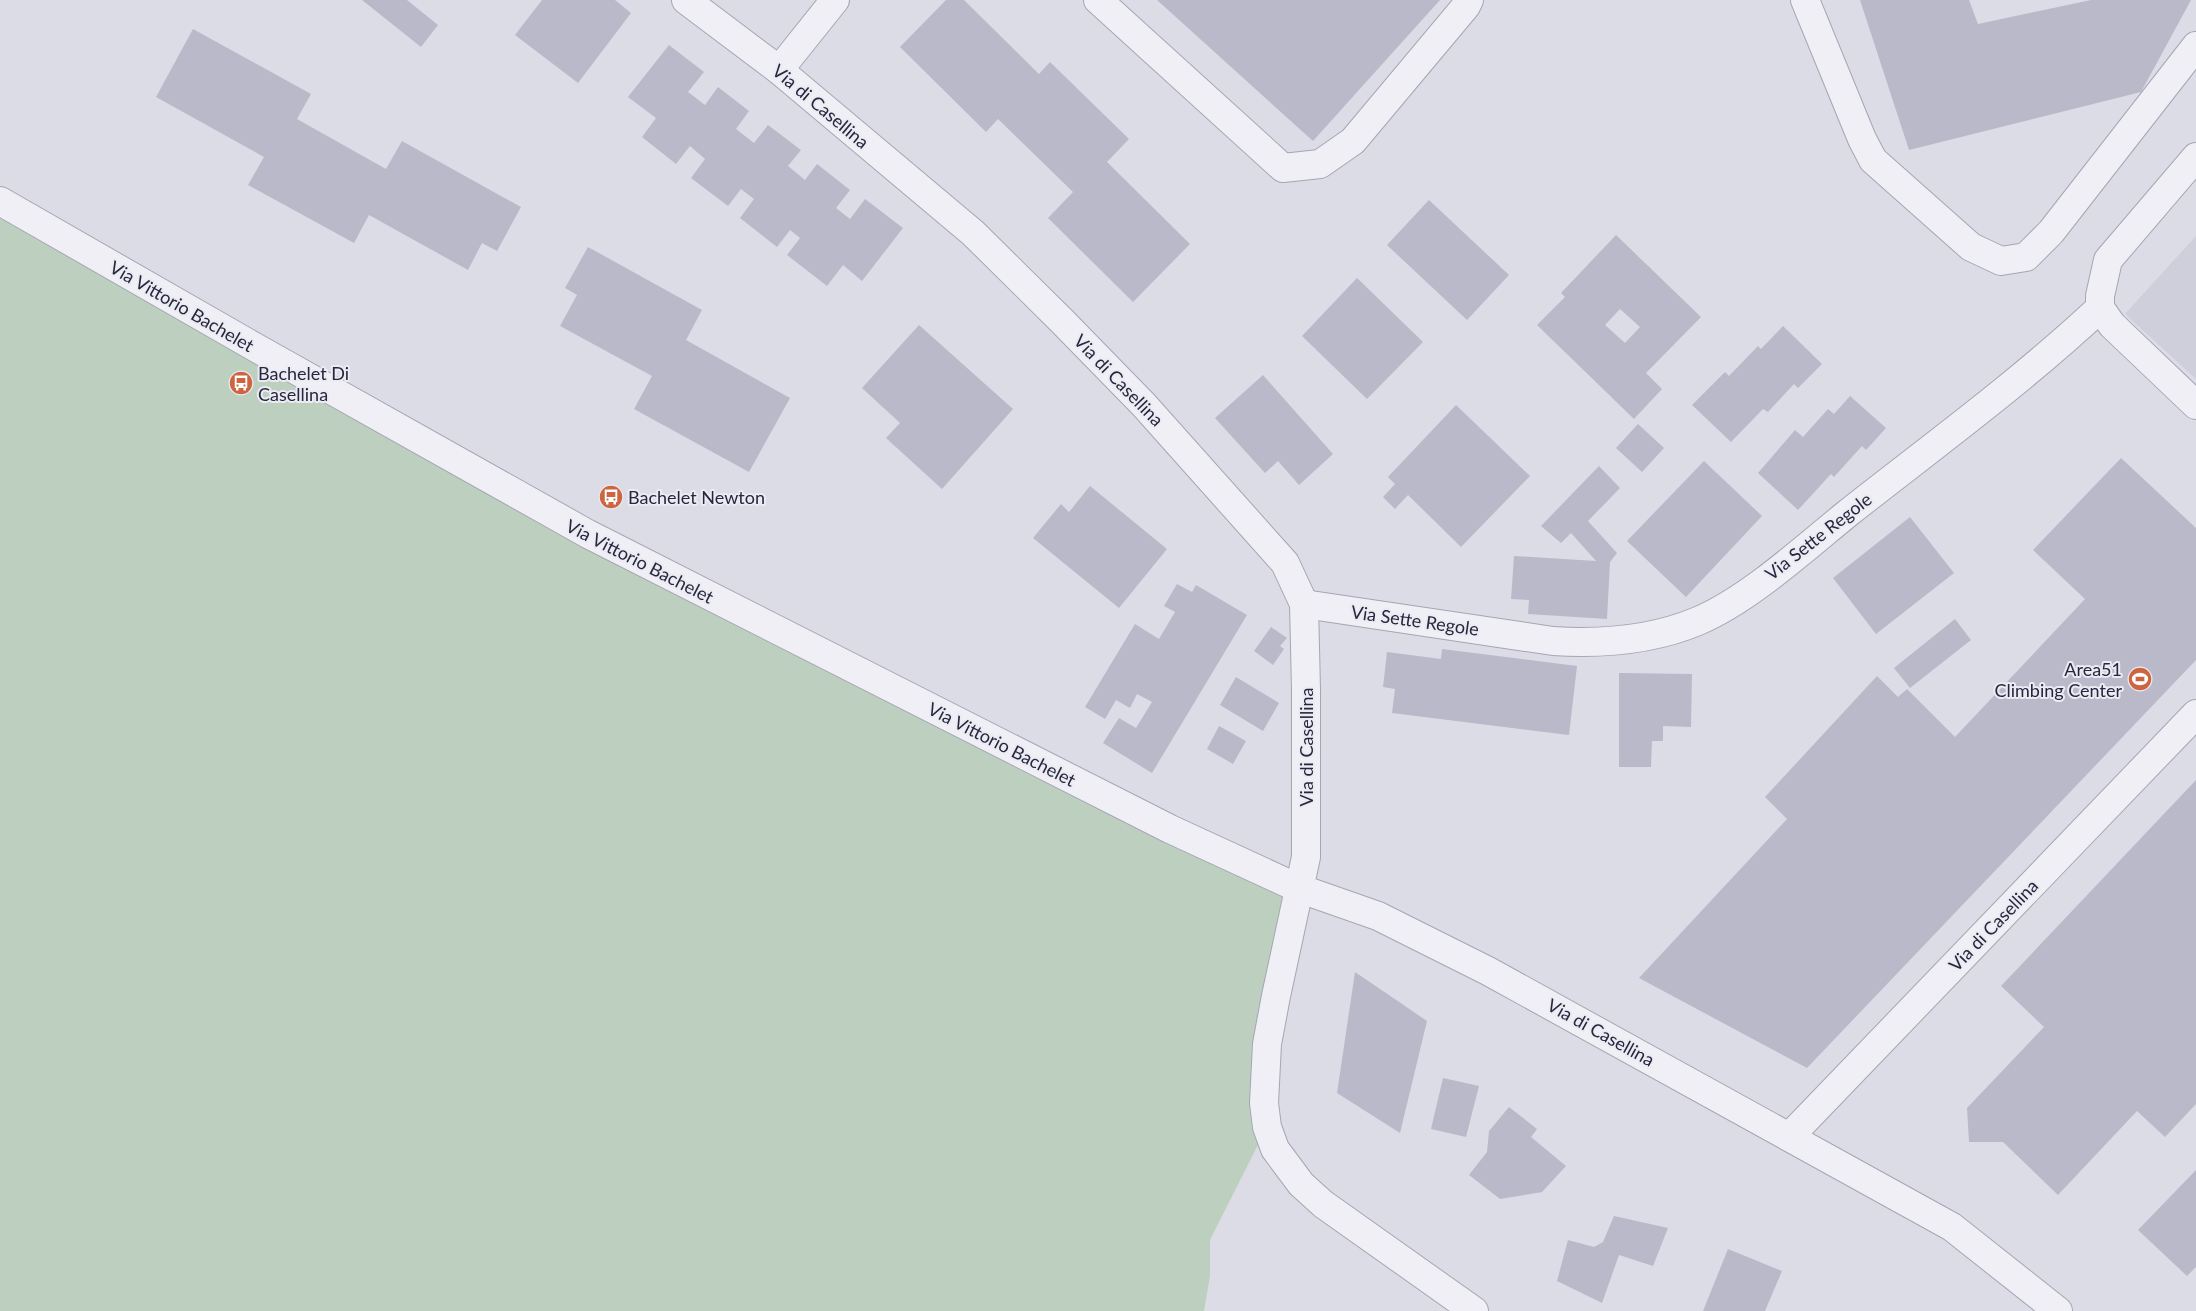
<svg xmlns="http://www.w3.org/2000/svg" width="2196" height="1311" viewBox="0 0 2196 1311" font-family="Lato,sans-serif">
<style>
.built{fill:#cfcedb}
.green{fill:#bdd0c0}
.building{fill:#bab9c9;fill-rule:evenodd}
.lines{fill:none;stroke-linecap:round;stroke-linejoin:round}
.minor-casing{stroke:#a6a5b3;stroke-width:30}
.minor{stroke:#efeff5;stroke-width:28}
.labels{text-anchor:middle;dominant-baseline:central;stroke-width:4;stroke-linejoin:round;paint-order:stroke}
.street-label{font-size:18px;fill:#27263c;stroke:#ebebf4}
.poi-label{font-size:18px;fill:#27263c;stroke:#ebebf4;text-anchor:start}
</style>
<rect width="100%" height="100%" fill="#dcdce6"/>
<polygon class="built" points="2196,236 2196,379 2125,314"/>
<polygon class="green" points="0,200 260,350 1298,888 1267,1127 1210,1240 1210,1276 1204,1311 0,1311"/>
<g class="building">
<polygon points="362,0 407,0 438,25 421,47"/>
<polygon points="542,0 615,0 631,13 578,83 515,35"/>
<polygon points="946,0 964,0 1039,74 1050,62 1129,139 1107,162 1190,244 1133,302 1048,218 1073,192 998,119 986,132 900,47"/>
<polygon points="1157,0 1440,0 1313,141"/>
<polygon points="1860,0 1969,0 1978,24 2091,0 2191,0 2141,92 1909,150"/>
<polygon points="193,29 311,94 297,119 386,169 402,141 521,207 497,251 482,243 468,270 369,215 354,243 248,185 264,157 156,97"/>
<polygon points="669,45 704,72 688,92 705,105 718,87 749,111 736,129 754,143 768,125 801,150 788,166 805,180 817,164 850,190 836,208 850,219 865,199 903,228 862,281 843,265 827,286 787,255 800,238 790,230 777,247 740,218 754,199 741,189 728,206 691,178 705,159 690,146 676,164 642,137 656,118 628,97"/>
<polygon points="1429,200 1509,275 1467,320 1387,245"/>
<path d="M1616 235 1701 317 1646 373 1662 389 1634 419 1537 325 1565 297 1561 293ZM1620 309 1640 327 1625 343 1605 325Z"/>
<polygon points="588,247 702,310 686,340 790,398 749,472 634,409 652,376 560,326 577,295 565,288"/>
<polygon points="1357,278 1423,342 1367,399 1302,336"/>
<polygon points="919,325 1013,409 942,489 886,438 900,423 862,388"/>
<polygon points="1783,326 1822,364 1798,388 1794,384 1768,412 1763,409 1731,442 1692,405 1725,372 1729,376 1758,346 1761,349"/>
<polygon points="1263,375 1333,454 1299,485 1278,461 1265,473 1215,418"/>
<polygon points="1850,396 1886,428 1866,450 1862,446 1834,477 1831,474 1798,510 1758,473 1795,430 1803,437 1828,409 1834,414"/>
<polygon points="1456,405 1530,476 1461,547 1408,495 1395,509 1383,497 1395,484 1388,477"/>
<polygon points="1638,424 1664,448 1642,472 1616,448"/>
<polygon points="2121,458 2196,528 2196,660 1807,1068 1639,978 1787,819 1765,797 1877,676 1898,697 1907,689 1955,737 2085,599 2033,550"/>
<polygon points="1704,461 1762,516 1686,597 1627,541"/>
<polygon points="1599,466 1620,488 1588,521 1617,553 1610,562 1607,619 1528,614 1529,600 1511,599 1514,556 1596,561 1571,533 1561,543 1541,526"/>
<polygon points="1090,486 1167,549 1119,608 1033,538 1061,504 1069,512"/>
<polygon points="1910,517 1954,573 1876,634 1833,578"/>
<polygon points="1177,584 1192,592 1196,585 1247,615 1152,773 1103,743 1119,718 1136,728 1152,702 1137,694 1130,708 1116,700 1105,719 1085,707 1135,624 1159,639 1175,612 1164,606"/>
<polygon points="1955,619 1971,640 1910,688 1894,668"/>
<polygon points="1271,627 1287,638 1280,646 1284,649 1273,665 1254,651"/>
<polygon points="1442,649 1577,666 1569,735 1392,713 1395,689 1383,687 1387,652 1441,659"/>
<polygon points="1619,673 1692,674 1691,727 1663,726 1663,741 1652,741 1651,767 1619,767"/>
<polygon points="1236,677 1279,703 1263,731 1220,705"/>
<polygon points="1219,726 1246,741 1233,764 1207,749"/>
<polygon points="2196,780 2196,1104 2165,1137 2137,1111 2058,1195 2003,1142 1969,1142 1967,1108 2044,1027 2001,986"/>
<polygon points="1355,972 1427,1021 1400,1133 1337,1093"/>
<polygon points="1443,1078 1479,1086 1466,1137 1431,1129"/>
<polygon points="1509,1107 1537,1129 1531,1137 1566,1166 1542,1192 1500,1199 1469,1175 1487,1152 1489,1131"/>
<polygon points="2196,1170 2196,1267 2187,1276 2138,1230"/>
<polygon points="1614,1216 1668,1228 1653,1266 1619,1255 1602,1303 1557,1281 1568,1240 1594,1247 1603,1242"/>
<polygon points="1728,1249 1782,1271 1765,1311 1703,1311"/>
</g>
<g class="lines">
<g class="minor-casing">
<g id="minor">
<polyline points="686,0 779,70 973,233 1062,321 1144,405 1285,563 1304,604 1306,690 1306,857 1276,996 1267,1044 1264,1103 1267,1127 1275,1149 1301,1184 1323,1204 1474,1311"/>
<polyline points="1098,0 1283,168 1320,164 1353,141 1466,6 1469,0"/>
<polyline points="1805,0 1862,139 1873,160 1971,247 2001,261 2026,257 2051,232 2196,46"/>
<polyline points="779,70 835,0"/>
<polyline points="2196,157 2108,260 2100,296 2100,308 2112,325 2196,405"/>
<polyline points="0,201 260,350 588,534 1170,829 1298,888 1378,916 1488,971 1952,1227 2058,1311"/>
<path d="M1304 604 1553 641C1601 644 1653 640 1698 621 1748 600 1805 548 1848 513 1933 446 2021 382 2100 308"/>
<polyline points="1790,1136 2196,714"/>
</g>
</g>
<use href="#minor" class="minor"/>
</g>
<defs>
<g id="bus-disc" transform="scale(1.25)"><circle r="9.5" fill="#cc6540" stroke="#ebebf4"/><path d="M-5-6H5V4H4V6H2V4H-2V6H-4V4H-5ZM-3.5-4V0h7V-4ZM-3.5 1.2v1.5H-2V1.2ZM2 1.2v1.5H3.5V1.2Z" fill="#fff"/></g>
<g id="stadium-disc" transform="scale(1.25)"><circle r="9.5" fill="#cc6540" stroke="#ebebf4"/><path d="M0-5a6.5 5 0 1 0 0 10a6.5 5 0 1 0 0-10ZM-3.5-1.8h7v3.6h-7Z" fill="#fff"/></g>
</defs>
<g fill-rule="evenodd">
<use href="#bus-disc" x="241" y="383"/>
<use href="#bus-disc" x="611" y="497"/>
<use href="#stadium-disc" x="2140" y="679"/>
</g>
<g class="labels">
<g class="street-label">
<text transform="translate(821 106) rotate(40)">Via di Casellina</text>
<text transform="translate(182 306) rotate(30)">Via Vittorio Bachelet</text>
<text transform="translate(1119 380) rotate(46)">Via di Casellina</text>
<text transform="translate(1818 536) rotate(-38)">Via Sette Regole</text>
<text transform="translate(640 561) rotate(27)">Via Vittorio Bachelet</text>
<text transform="translate(1415 620) rotate(8)">Via Sette Regole</text>
<text transform="translate(1002 744) rotate(27)">Via Vittorio Bachelet</text>
<text transform="translate(1306 747) rotate(-90)">Via di Casellina</text>
<text transform="translate(1993 925) rotate(-46)">Via di Casellina</text>
<text transform="translate(1601 1032) rotate(29)">Via di Casellina</text>
</g>
<g class="poi-label">
<text x="258" y="373">Bachelet Di<tspan x="258" dy="21">Casellina</tspan></text>
<text x="628" y="497">Bachelet Newton</text>
<text x="2122" y="669" text-anchor="end">Area51<tspan x="2122" dy="21">Climbing Center</tspan></text>
</g>
</g>
</svg>
